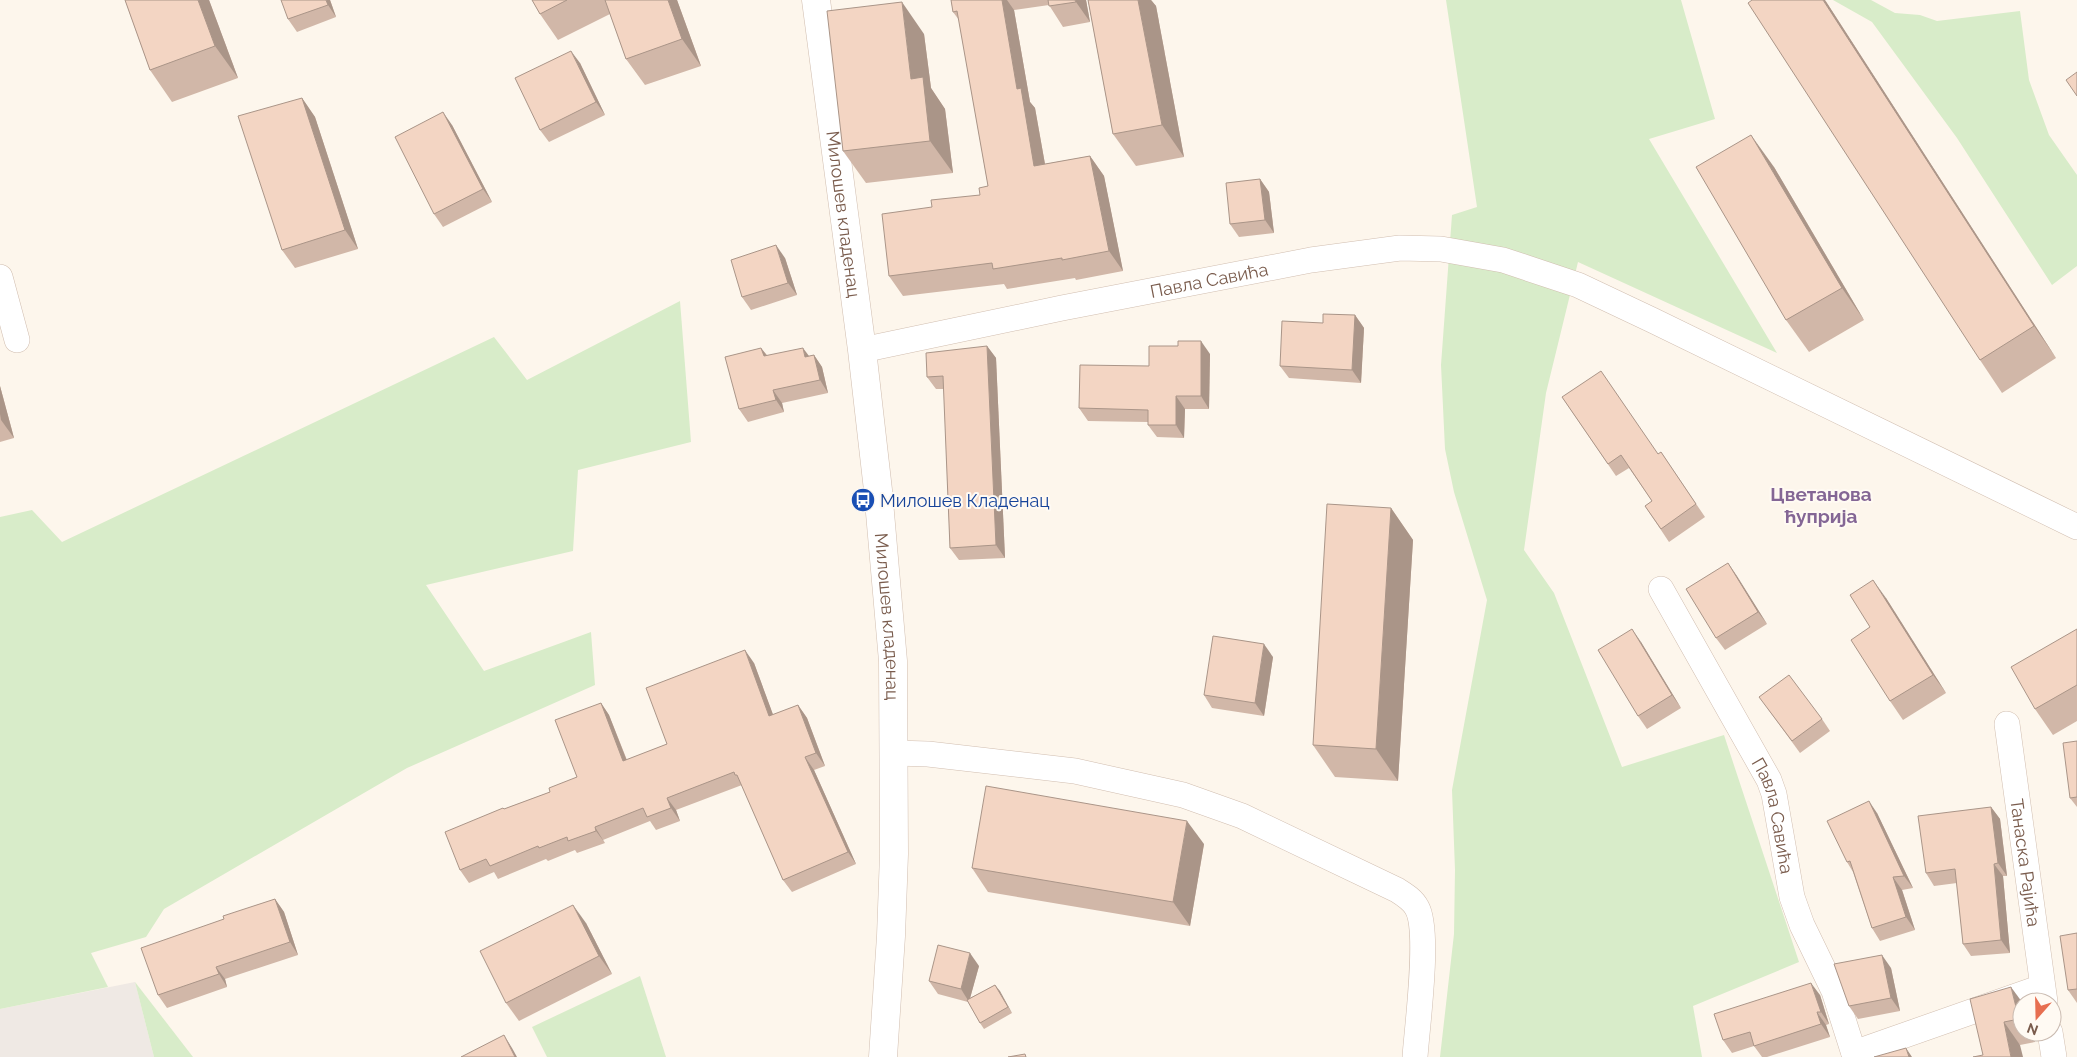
<svg xmlns="http://www.w3.org/2000/svg" width="2077" height="1057" viewBox="0 0 2077 1057" font-family="Raleway,sans-serif">
<style>
.industrial{fill:#efe9e4}
.green{fill:#d8ecc9}
.lines{fill:none;stroke-linecap:round;stroke-linejoin:round}
.minor-casing{stroke:#d1beb0;stroke-width:26}
.tertiary-casing{stroke:#d1beb0;stroke-width:29}
.minor{stroke:#fff;stroke-width:25}
.tertiary{stroke:#fff;stroke-width:28}
.wall{fill:#d1b7a8}
.shaded-wall{fill:#aa9588}
.building{fill:#f3d5c3;stroke:#aa9588}
.labels{text-anchor:middle;dominant-baseline:central;stroke-width:4;stroke-linejoin:round;paint-order:stroke}
.street-label{font-size:18px;fill:#7a5c4d;stroke:#fffaf3}
.transit-label{font-size:18px;fill:#164399;stroke:#fffaf3;text-anchor:start}
.neighbourhood-label{font-size:19px;font-weight:bold;fill:#846695;stroke:#fffaf3}
</style>
<rect width="100%" height="100%" fill="#fdf6ec"/>
<polygon class="industrial" points="135,982 154,1057 0,1057 0,1009"/>
<g class="green">
<polygon points="1446,0 1681,0 1715,119 1649,139 1777,353 1578,262 1546,393 1524,550 1554,593 1622,767 1724,735 1799,962 1693,1006 1702,1057 1440,1057 1454,934 1455,870 1452,790 1487,600 1454,492 1445,449 1441,365 1452,215 1477,207"/>
<polygon points="1833,0 1871,0 1895,13 1920,15 1937,21 2020,11 2029,80 2049,135 2077,175 2077,266 2052,285 1957,138 1872,22"/>
<polygon points="680,301 691,442 578,470 573,551 426,585 484,671 591,632 595,685 407,768 164,909 146,937 91,953 108,987 0,1009 0,517 32,510 62,542 494,337 527,380"/>
<polygon points="640,976 666,1057 547,1057 532,1027"/>
<polygon points="135,982 193,1057 154,1057"/>
</g>
<g class="lines">
<g class="minor-casing">
<g id="minor">
<polyline points="0,277 17,340"/>
<path id="s1" d="M862 350 1062 308 1311 260 1400 248 1441 249 1503 260 1578 285 1652 320 2077 527"/>
<path id="s2" d="M1661 589 1769 780 1774 794 1792 897 1802 925 1834 991 1855 1057"/>
<path id="s3" d="M2007 724 2045 1002"/>
<path d="M895 753 928 754 1075 771 1183 795 1242 816 1397 890C1405 895 1413 900 1417 908 1430 931 1417 1027 1415 1057"/>
<polyline points="2050,1032 2054,1057"/>
<polyline points="1854,1053 2042,987"/>
</g>
</g>
<g class="tertiary-casing">
<g id="tertiary">
<path id="s4" d="M816 0 862 350 878 490 893 661 894 854 891 936 883 1057"/>
</g>
</g>
<use href="#minor" class="minor"/>
<use href="#tertiary" class="tertiary"/>
</g>
<g class="wall">
<polygon points="125,0 209,0 238,78 172,102 150,70"/>
<polygon points="330,0 336,17 297,32 288,19"/>
<polygon points="532,0 677,0 701,66 645,85 626,59 610,14 558,40 540,14"/>
<polygon points="951,0 1086,0 1090,22 1063,27 1049,5 1014,10 1030,102 1035,108 1045,164 1090,156 1104,176 1123,271 1076,280 1075,278 1007,289 1004,284 903,296 889,276 932,207 980,195 988,186 959,20 953,12"/>
<polygon points="1088,0 1151,0 1156,6 1184,157 1136,166 1113,134"/>
<polygon points="1825,0 2056,358 2002,393 1980,360"/>
<polygon points="924,34 931,88 945,109 953,173 866,183 843,151"/>
<polygon points="580,63 605,115 549,142 540,130"/>
<polygon points="302,98 315,117 358,249 295,268 282,250"/>
<polygon points="452,125 492,202 443,227 434,214"/>
<polygon points="1774,167 1864,320 1809,352 1786,320"/>
<polygon points="1260,179 1269,192 1274,233 1239,237 1230,224"/>
<polygon points="785,258 797,295 751,310 742,297"/>
<polygon points="1355,315 1364,328 1361,383 1289,378 1280,366 1323,323"/>
<polygon points="987,346 996,358 1005,558 959,560 950,548 944,389 936,389 927,377"/>
<polygon points="761,348 767,355 809,356 814,355 822,367 828,393 782,403 784,412 748,422 739,409"/>
<polygon points="1210,354 1209,409 1185,409 1184,438 1157,437 1148,425 1148,422 1088,421 1079,408 1149,366"/>
<polygon points="0,386 14,438 0,442"/>
<polygon points="1562,397 1658,454 1661,452 1705,517 1669,542 1645,506 1652,501 1629,468 1616,476"/>
<polygon points="1391,508 1413,540 1398,781 1335,777 1313,745"/>
<polygon points="1728,563 1767,624 1725,650 1716,638"/>
<polygon points="1886,598 1946,693 1903,720 1890,701 1870,627"/>
<polygon points="2077,629 2077,721 2053,735 2035,709"/>
<polygon points="1641,642 1681,708 1647,729 1638,716"/>
<polygon points="1273,657 1264,716 1212,708 1204,695"/>
<polygon points="754,663 773,715 798,705 807,718 825,766 814,770 856,864 792,892 783,880 742,785 676,810 680,821 656,830 650,821 603,840 605,843 577,853 575,850 548,861 546,859 498,879 494,872 469,883 460,870 504,809 550,792 577,777 601,703 609,715 627,760 667,744"/>
<polygon points="1768,709 1822,719 1830,731 1800,753"/>
<polygon points="2077,741 2077,807 2070,798"/>
<polygon points="1991,807 2000,819 2007,876 2003,876 2010,953 1971,956 1963,944 1957,883 1934,886 1926,873"/>
<polygon points="1877,813 1913,888 1902,890 1915,930 1880,941 1872,928 1853,872 1847,862"/>
<polygon points="1204,844 1190,926 988,892 972,868"/>
<polygon points="275,899 284,912 298,955 225,979 227,987 167,1008 158,995 224,919"/>
<polygon points="586,923 612,974 519,1021 506,1003"/>
<polygon points="2077,933 2077,1003 2068,990"/>
<polygon points="979,966 970,998 995,985 1012,1013 984,1029 980,1023 968,1002 938,994 929,981"/>
<polygon points="1891,968 1900,1011 1858,1019 1849,1006"/>
<polygon points="1820,995 1829,1024 1826,1025 1830,1037 1767,1057 1762,1057 1754,1046 1732,1053 1723,1040"/>
<polygon points="1970,999 2022,1002 2022,1032 2032,1032 2035,1042 2020,1045"/>
</g>
<g class="shaded-wall">
<polygon points="198,0 209,0 238,78 215,46"/>
<polygon points="326,0 330,0 336,17 328,5"/>
<polygon points="668,0 677,0 701,66 682,39"/>
<polygon points="1002,0 1007,0 1014,10 1030,102 1035,108 1049,187 1034,166 1017,89"/>
<polygon points="1075,0 1086,0 1090,22 1076,2"/>
<polygon points="1138,0 1151,0 1156,6 1184,157 1162,125"/>
<polygon points="1823,0 1825,0 2056,358 2034,326"/>
<polygon points="902,2 924,34 931,88 945,109 953,173 930,141 911,79"/>
<polygon points="571,51 580,63 605,115 596,102"/>
<polygon points="302,98 315,117 358,249 345,230"/>
<polygon points="443,112 452,125 492,202 483,189"/>
<polygon points="1751,135 1774,167 1864,320 1842,288"/>
<polygon points="1090,156 1104,176 1123,271 1109,251"/>
<polygon points="1260,179 1269,192 1274,233 1265,220"/>
<polygon points="776,245 785,258 797,295 788,283"/>
<polygon points="1355,315 1364,328 1361,383 1352,370"/>
<polygon points="1201,341 1210,354 1209,409 1201,396"/>
<polygon points="987,346 996,358 1005,558 996,545"/>
<polygon points="761,348 770,360 764,356"/>
<polygon points="803,348 812,360 805,357"/>
<polygon points="814,355 822,367 828,393 820,380"/>
<polygon points="0,386 14,438 1,420 0,414"/>
<polygon points="773,390 782,403 784,412 776,400"/>
<polygon points="1176,396 1185,409 1184,438 1176,425"/>
<polygon points="1391,508 1413,540 1398,781 1376,749"/>
<polygon points="1728,563 1737,576 1767,624 1758,612"/>
<polygon points="1873,580 1886,598 1946,693 1933,675"/>
<polygon points="1632,629 1641,642 1681,708 1672,695"/>
<polygon points="1264,644 1273,657 1264,716 1255,703"/>
<polygon points="745,650 754,663 778,728 769,716"/>
<polygon points="601,703 609,715 632,774 623,761"/>
<polygon points="798,705 807,718 825,766 816,753"/>
<polygon points="805,757 814,770 856,864 848,852"/>
<polygon points="667,798 676,810 680,821 671,808"/>
<polygon points="1869,801 1877,813 1913,888 1904,876"/>
<polygon points="1991,807 2000,819 2007,876 1998,863"/>
<polygon points="1187,821 1204,844 1190,926 1173,902"/>
<polygon points="595,827 603,840 605,843 596,831"/>
<polygon points="1994,864 2003,876 2010,953 2001,940"/>
<polygon points="1893,877 1902,890 1915,930 1906,917"/>
<polygon points="275,899 284,912 298,955 290,942"/>
<polygon points="573,905 586,923 612,974 599,956"/>
<polygon points="970,953 979,966 969,1002 961,989"/>
<polygon points="1882,955 1891,968 1900,1011 1891,998"/>
<polygon points="216,967 225,979 227,987 219,974"/>
<polygon points="1811,983 1820,995 1829,1024 1821,1012"/>
<polygon points="995,985 1000,991 1012,1013 1008,1007"/>
<polygon points="2011,987 2022,1002 2022,1024 2019,1019"/>
<polygon points="1817,1012 1826,1025 1830,1037 1821,1024"/>
<polygon points="2004,1022 2020,1045 2023,1057 2011,1057"/>
<polygon points="2028,1032 2032,1032 2035,1042"/>
<polygon points="504,1035 512,1048 517,1057 515,1057"/>
<polygon points="1906,1048 1912,1057 1909,1057"/>
</g>
<g class="building">
<polygon points="125,0 198,0 215,46 150,70"/>
<polygon points="281,0 326,0 328,5 288,19"/>
<polygon points="532,0 567,0 540,14"/>
<polygon points="605,0 668,0 682,39 626,59"/>
<polygon points="951,0 1002,0 1017,89 1021,88 1034,166 1090,156 1109,251 1062,260 1062,258 993,269 992,263 889,276 882,214 932,207 931,200 980,195 979,188 988,186 957,11 953,12"/>
<polygon points="1048,0 1075,0 1076,2 1049,6"/>
<polygon points="1088,0 1138,0 1162,125 1113,134"/>
<polygon points="1752,0 1823,0 2034,326 1980,360 1748,3"/>
<polygon points="902,2 911,79 923,77 930,141 843,151 827,11"/>
<polygon points="571,51 596,102 540,130 515,78"/>
<polygon points="2077,72 2077,96 2066,80"/>
<polygon points="302,98 345,230 282,250 238,116"/>
<polygon points="443,112 483,189 434,214 395,137"/>
<polygon points="1751,135 1842,288 1786,320 1696,167"/>
<polygon points="1260,179 1265,220 1230,224 1226,183"/>
<polygon points="776,245 788,283 742,297 731,260"/>
<polygon points="1323,314 1355,315 1352,370 1280,366 1282,321 1323,323"/>
<polygon points="1178,341 1201,341 1201,396 1176,396 1176,425 1148,425 1148,410 1079,408 1080,365 1149,366 1149,346 1178,346"/>
<polygon points="987,346 996,545 950,548 943,376 927,377 926,353"/>
<polygon points="761,348 764,356 803,348 805,357 814,355 820,380 773,390 776,400 739,409 725,357"/>
<polygon points="1601,371 1658,454 1661,452 1696,504 1661,529 1645,506 1652,501 1621,455 1608,464 1562,397"/>
<polygon points="1327,504 1391,508 1376,749 1313,745"/>
<polygon points="1728,563 1758,612 1716,638 1686,589"/>
<polygon points="1873,580 1933,675 1890,701 1851,640 1870,627 1850,595"/>
<polygon points="1632,629 1672,695 1638,716 1598,650"/>
<polygon points="2077,629 2077,685 2035,709 2011,667"/>
<polygon points="1213,636 1264,644 1255,703 1204,695"/>
<polygon points="745,650 769,716 798,705 816,753 805,757 848,852 783,880 737,775 735,775 734,772 667,798 671,808 647,817 643,808 595,827 596,831 568,841 567,837 539,848 538,846 490,866 486,859 460,870 445,832 503,808 504,809 550,792 549,788 577,777 555,720 601,703 623,761 667,744 646,688"/>
<polygon points="1789,675 1822,719 1792,741 1759,697"/>
<polygon points="2077,741 2077,797 2070,798 2063,743"/>
<polygon points="986,786 1187,821 1173,902 972,868"/>
<polygon points="1869,801 1904,876 1893,877 1906,917 1872,928 1850,861 1847,862 1827,821"/>
<polygon points="1991,807 1998,863 1994,864 2001,940 1963,944 1955,869 1926,873 1918,816"/>
<polygon points="275,899 290,942 216,967 219,974 158,995 141,948 224,919 223,916"/>
<polygon points="573,905 599,956 506,1003 480,951"/>
<polygon points="2077,933 2077,989 2068,990 2060,936"/>
<polygon points="938,945 970,953 961,989 929,981"/>
<polygon points="1882,955 1891,998 1849,1006 1834,964"/>
<polygon points="1811,983 1821,1012 1817,1012 1821,1024 1754,1046 1750,1032 1723,1040 1714,1014"/>
<polygon points="995,985 1008,1007 980,1023 967,1000"/>
<polygon points="2011,987 2019,1019 2004,1022 2011,1057 1973,1057 1983,1055 1970,999"/>
<polygon points="504,1035 515,1057 461,1057"/>
<polygon points="1906,1048 1909,1057 1874,1057"/>
<polygon points="1025,1054 1026,1057 1008,1057"/>
</g>
<defs>
<g id="bus-disc" transform="scale(1.25)"><circle r="9.5" fill="#1a4fb4" stroke="#fffaf3"/><path d="M-5-6H5V4H4V6H2V4H-2V6H-4V4H-5ZM-3.5-4V0h7V-4ZM-3.5 1.2v1.5H-2V1.2ZM2 1.2v1.5H3.5V1.2Z" fill="#fff"/></g>
</defs>
<g fill-rule="evenodd">
<use href="#bus-disc" x="863" y="500"/>
</g>
<g class="labels">
<g class="street-label">
<text stroke="none"><textPath href="#s4" startOffset="216">Милошев кладенац</textPath></text>
<text stroke="none"><textPath href="#s1" startOffset="354">Павла Савића</textPath></text>
<text stroke="none"><textPath href="#s4" startOffset="621">Милошев кладенац</textPath></text>
<text stroke="none"><textPath href="#s2" startOffset="255">Павла Савића</textPath></text>
<text stroke="none"><textPath href="#s3" startOffset="140">Танаска Рајића</textPath></text>
</g>
<g class="transit-label">
<text x="880" y="500">Милошев Кладенац</text>
</g>
<g class="neighbourhood-label">
<text x="1821" y="494">Цветанова<tspan x="1821" dy="22">ћуприја</tspan></text>
</g>
</g>
<g transform="translate(2037 1017) rotate(200)"><circle r="24" fill="#fffaf3" stroke="#cabbb1"/>
<path d="M0-4L9 19L0 12L-9 19Z" fill="#e76f51"/>
<text y="-8" font-size="14" font-weight="bold" text-anchor="middle" fill="#7a5c4d">N</text>
</g>
</svg>
